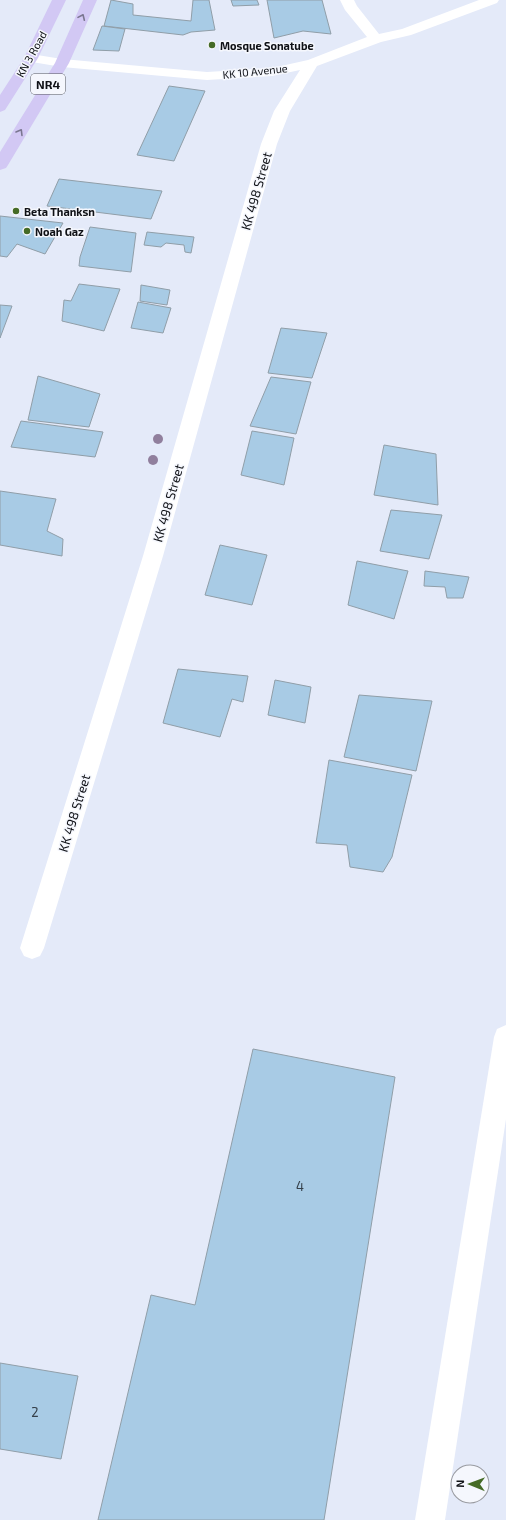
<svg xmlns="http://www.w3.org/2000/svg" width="506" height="1520" viewBox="0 0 506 1520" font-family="'Exo 2',sans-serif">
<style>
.building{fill:#a8cbe5;stroke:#909ea8}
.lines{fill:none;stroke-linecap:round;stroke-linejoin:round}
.street{fill:#fff;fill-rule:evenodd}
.highway{fill:#d2c8f4;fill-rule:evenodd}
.tree{fill:#907f9d}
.oneway{stroke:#7a7690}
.poi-dot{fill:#456b26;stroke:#f5f7fd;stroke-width:1.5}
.labels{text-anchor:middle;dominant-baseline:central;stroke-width:3;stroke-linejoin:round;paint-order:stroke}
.far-poi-label{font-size:11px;font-weight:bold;fill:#0f1116;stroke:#f5f7fd;text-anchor:start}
.far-street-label{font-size:11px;fill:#0f1116;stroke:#f5f7fd}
.shield{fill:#f5f7fd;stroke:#54565b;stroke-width:1}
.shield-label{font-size:12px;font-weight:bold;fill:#0f1116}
.street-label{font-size:13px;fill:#0f1116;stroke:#f5f7fd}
.near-number-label{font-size:13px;fill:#35404a}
</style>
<rect width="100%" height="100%" fill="#e4eaf9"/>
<g class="building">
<polygon points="111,0 133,4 133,15 191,21 193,0 209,0 215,30 191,32 183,35 104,26"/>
<polygon points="231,0 257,0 259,5 233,6"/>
<polygon points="267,0 322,0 331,34 303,31 274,38"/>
<polygon points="102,26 125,29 119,51 93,50"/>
<polygon points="169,86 205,91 174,161 137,155"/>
<polygon points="59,179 162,191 151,219 47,206"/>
<polygon points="0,216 63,223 45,254 17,244 7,257 0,256"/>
<polygon points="90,227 136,233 131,272 79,266 80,257"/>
<polygon points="147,232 194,237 191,253 185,252 184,245 166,243 161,247 144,245"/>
<polygon points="79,284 120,289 104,331 62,321 64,300 71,301"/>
<polygon points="141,285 170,290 167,305 140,301"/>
<polygon points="138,302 171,308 163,333 131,328"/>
<polygon points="0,305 12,306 0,338"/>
<polygon points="281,328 327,333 312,378 268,373"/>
<polygon points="38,376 100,394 89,427 28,420"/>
<polygon points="271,377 311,382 296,434 250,426"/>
<polygon points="21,421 103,432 95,457 11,447"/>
<polygon points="252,431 294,438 284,485 241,475"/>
<polygon points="384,445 436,454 438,505 374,495"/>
<polygon points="0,491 56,499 47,531 63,539 62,556 0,545"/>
<polygon points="391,510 442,515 429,559 380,551"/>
<polygon points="220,545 267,555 252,605 205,595"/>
<polygon points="357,561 408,571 394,619 348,605"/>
<polygon points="425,571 469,577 463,598 447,598 445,587 424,586"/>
<polygon points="178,669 248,676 243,702 232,699 220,737 163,723"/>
<polygon points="275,680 311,687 305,723 268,715"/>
<polygon points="359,695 432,701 416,771 344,757"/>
<polygon points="329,760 412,775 392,857 383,872 350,867 347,845 316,843"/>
<polygon points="253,1049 395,1077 324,1520 98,1520 151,1295 195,1305"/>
<polygon points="0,1363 78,1376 61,1459 0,1449"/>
</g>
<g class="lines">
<g class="street">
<polygon points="340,0 354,0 357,6 379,34 402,29 479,0 499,0 497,3 411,35 381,42 317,66 290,111 277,144 163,556 44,948 40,956 32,959 24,956 20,948 143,556 261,144 274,111 300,70 272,76 207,80 62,67 26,61 24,58 26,55 31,54 62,59 207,72 272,68 308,60 367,37 345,10"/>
<polygon points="506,1025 506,1119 445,1520 415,1520 494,1037 497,1029"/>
</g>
<g class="highway">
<polygon points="52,0 66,0 38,58 5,110 0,112 0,95 24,58"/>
<polygon points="83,0 97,0 69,63 8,165 6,168 0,170 0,152 55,63"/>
</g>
</g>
<g class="tree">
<circle cx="158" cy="439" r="5"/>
<circle cx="153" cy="460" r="5"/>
</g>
<defs><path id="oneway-chevron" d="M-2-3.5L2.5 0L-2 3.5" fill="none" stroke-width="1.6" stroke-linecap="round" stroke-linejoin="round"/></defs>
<g class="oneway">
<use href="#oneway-chevron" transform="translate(82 17) rotate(-66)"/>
<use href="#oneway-chevron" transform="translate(20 132) rotate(-59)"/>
</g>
<g class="poi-dot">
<circle cx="212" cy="45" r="4"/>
<circle cx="16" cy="211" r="4"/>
<circle cx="27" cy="231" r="4"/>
</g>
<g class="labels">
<g class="far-poi-label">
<text x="220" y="45">Mosque Sonatube</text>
<text x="24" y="211">Beta Thanksn</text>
<text x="35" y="231">Noah Gaz</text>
</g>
<g class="far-street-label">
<text transform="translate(31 54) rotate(-61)">KN 3 Road</text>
<text transform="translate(255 71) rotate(-6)">KK 10 Avenue</text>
</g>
<rect class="shield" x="31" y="74" width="34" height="20" rx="3"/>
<g class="shield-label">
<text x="48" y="84">NR4</text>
</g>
<g class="street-label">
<text transform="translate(256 191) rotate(-74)">KK 498 Street</text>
<text transform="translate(168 503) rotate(-74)">KK 498 Street</text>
<text transform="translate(74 813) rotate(-73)">KK 498 Street</text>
</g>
<g class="near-number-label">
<text x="300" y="1186">4</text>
<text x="35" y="1412">2</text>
</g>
</g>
<g transform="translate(470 1484) rotate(271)"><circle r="19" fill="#f5f7fd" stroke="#999ba1"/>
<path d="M0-3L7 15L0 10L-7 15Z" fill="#456b26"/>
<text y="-6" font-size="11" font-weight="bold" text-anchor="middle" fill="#0f1116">N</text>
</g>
</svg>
